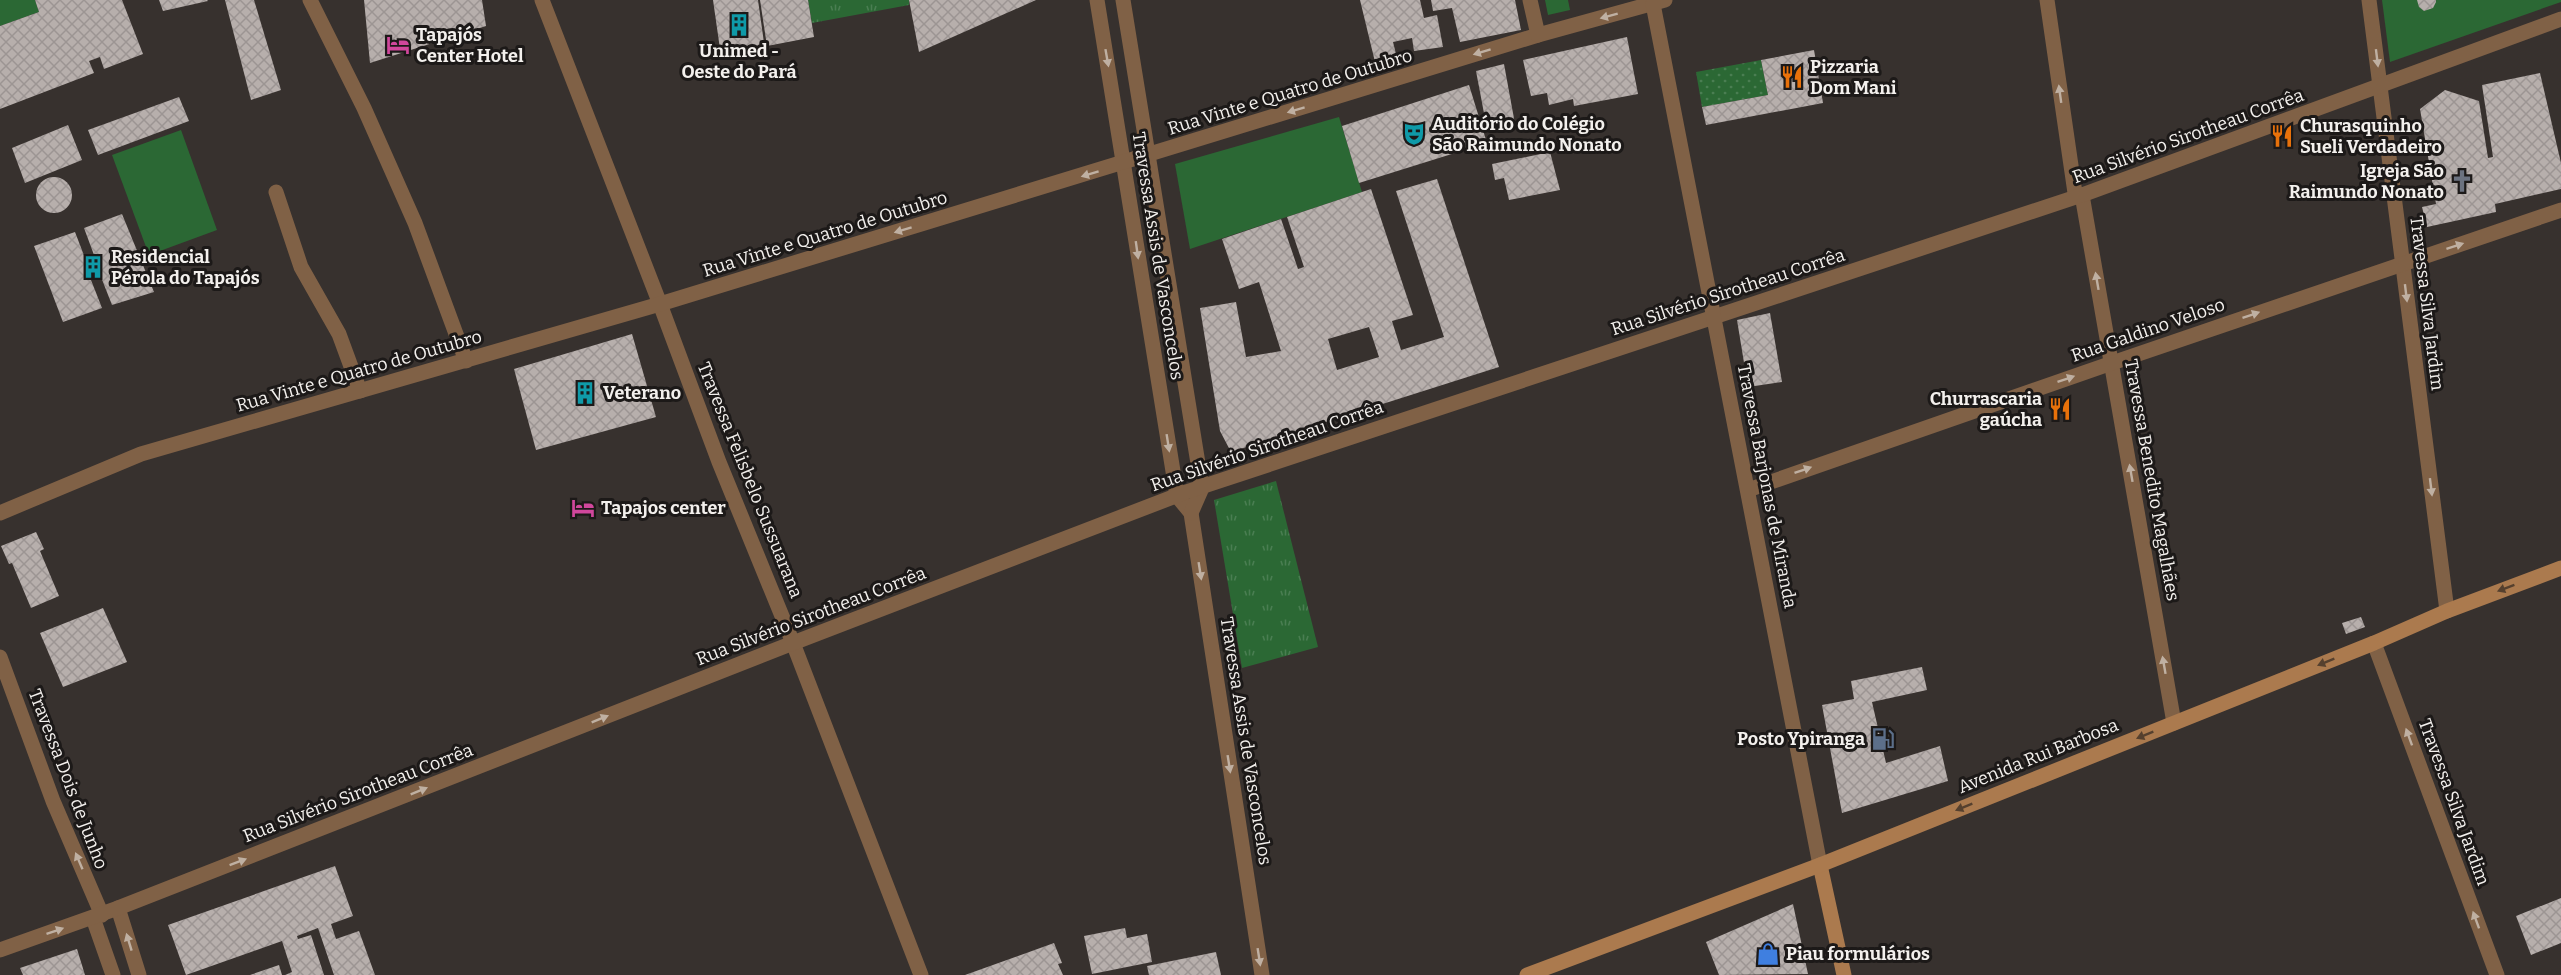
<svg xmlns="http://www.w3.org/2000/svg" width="2561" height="975" viewBox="0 0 2561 975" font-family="Bitter,serif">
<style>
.grass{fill:url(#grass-tufts)}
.park{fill:#2b6834}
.garden{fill:url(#garden-dots)}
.building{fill:url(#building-cross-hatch);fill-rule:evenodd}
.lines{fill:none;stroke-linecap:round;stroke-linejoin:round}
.minor{stroke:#806146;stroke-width:15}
.tertiary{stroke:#806146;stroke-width:15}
.secondary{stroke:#ab7a4e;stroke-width:15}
.oneway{fill:#bfb0a2}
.oneway2{fill:#55402e}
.labels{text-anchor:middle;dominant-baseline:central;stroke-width:6;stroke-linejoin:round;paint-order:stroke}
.poi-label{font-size:18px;font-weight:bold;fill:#f3f0ed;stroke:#1c1918;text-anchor:start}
.street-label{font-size:18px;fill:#f3f0ed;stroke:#1c1918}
</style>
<defs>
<pattern id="grass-tufts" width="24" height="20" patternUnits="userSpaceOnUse" patternTransform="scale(1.5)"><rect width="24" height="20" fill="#2b6834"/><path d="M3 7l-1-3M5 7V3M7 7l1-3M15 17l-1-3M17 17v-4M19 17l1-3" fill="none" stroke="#4a7e52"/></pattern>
<pattern id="garden-dots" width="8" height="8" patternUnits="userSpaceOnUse" patternTransform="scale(1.5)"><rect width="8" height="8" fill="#2b6834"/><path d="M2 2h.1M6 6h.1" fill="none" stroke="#4a7e52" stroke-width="1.8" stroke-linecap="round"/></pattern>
<pattern id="building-cross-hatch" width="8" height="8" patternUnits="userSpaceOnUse" patternTransform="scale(1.5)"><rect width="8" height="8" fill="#b7afac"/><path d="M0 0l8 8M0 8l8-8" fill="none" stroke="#9c9593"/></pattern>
</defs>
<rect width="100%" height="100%" fill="#37312e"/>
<g class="grass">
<polygon points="808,0 909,0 909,5 812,23"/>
<polygon points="1276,481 1318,647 1242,668 1214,500"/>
</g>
<g class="park">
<polygon points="0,0 35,0 39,12 0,26"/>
<polygon points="1545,0 1568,0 1570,10 1548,15"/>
<polygon points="2382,0 2561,0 2561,2 2390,62"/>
<polygon points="1339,117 1362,192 1190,249 1175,164"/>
<polygon points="181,130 217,230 149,255 112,155"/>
</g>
<polygon class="garden" points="1761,60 1768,95 1702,107 1696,72"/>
<g class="building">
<polygon points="35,0 122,0 143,54 104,69 100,57 89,61 94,73 0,109 0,26 39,12"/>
<polygon points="159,0 207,0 208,1 163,11"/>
<polygon points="225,0 254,0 281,90 251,100"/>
<polygon points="364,0 482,0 486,26 370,63"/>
<polygon points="713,0 758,0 765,50 721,56"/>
<polygon points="760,0 808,0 814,37 767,46"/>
<polygon points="909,0 1036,0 919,52"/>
<polygon points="1360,0 1420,0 1424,18 1437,15 1443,47 1414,51 1412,38 1393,42 1397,58 1375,62"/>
<polygon points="1431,0 1515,0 1521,30 1460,42 1452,8 1433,11"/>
<polygon points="2417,0 2436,0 2436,2 2433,8 2424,11 2419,7"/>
<polygon points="1627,37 1638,94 1574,106 1573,99 1549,105 1547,93 1531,96 1523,60"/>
<polygon points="1814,50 1823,103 1706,125 1702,107 1768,95 1761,60"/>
<polygon points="1504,64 1515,124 1487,129 1476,71"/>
<polygon points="2540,73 2561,163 2561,189 2495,204 2496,212 2427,227 2422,207 2436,204 2420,109 2445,90 2479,101 2488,158 2493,157 2482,85"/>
<polygon points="1469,85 1487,143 1359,183 1342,126"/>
<polygon points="179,97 189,121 98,155 88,130"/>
<polygon points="68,125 82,160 25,183 12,148"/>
<polygon points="1550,152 1560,190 1509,200 1504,178 1495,180 1492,164"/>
<circle cx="54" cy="195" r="18"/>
<path d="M1437 179 1499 367 1231 452 1220 431 1200 308 1236 302 1246 357 1281 351 1259 282 1239 289 1222 239 1281 219 1298 269 1304 267 1287 217 1371 189 1413 315 1392 321 1401 350 1444 337 1396 191ZM1369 327 1379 357 1337 370 1328 339Z"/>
<polygon points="122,214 154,292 112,305 101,277 91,280 102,308 63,322 34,246 75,232 85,258 94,255 84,228"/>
<polygon points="1770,313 1782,382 1748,387 1737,320"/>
<polygon points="632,334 656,417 536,450 514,369"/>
<polygon points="36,532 44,549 40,551 59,596 31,608 12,563 9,564 1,546"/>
<polygon points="103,608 127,662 63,687 40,633"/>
<polygon points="2361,617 2365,627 2346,634 2342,623"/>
<polygon points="1922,667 1927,690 1872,702 1886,763 1940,746 1948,781 1842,813 1822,705 1854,699 1851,681"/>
<polygon points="335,866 353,916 331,924 336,939 359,931 375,975 334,975 318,928 297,936 298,939 311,935 324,975 285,975 292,972 282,941 186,975 168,925"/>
<polygon points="2561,898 2561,943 2531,955 2516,916"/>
<polygon points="1793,904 1808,974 1719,975 1706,942"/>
<polygon points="1125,928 1127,938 1147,934 1152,962 1092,974 1084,936"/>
<polygon points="1054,943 1062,963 1058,964 1063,975 965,975"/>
<polygon points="77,949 85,975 23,975 20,968"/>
<polygon points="1216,952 1221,975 1149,975 1147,966"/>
<polygon points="279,965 282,975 250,975"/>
</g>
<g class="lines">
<g class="minor">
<polyline points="310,0 364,108 415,223 466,361"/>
<polyline points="542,0 660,304 719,462 793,643 921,975"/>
<polyline points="1097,0 1177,496 1191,513 1262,975"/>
<polyline points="1123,0 1202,488 1191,513"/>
<polyline points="2047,0 2075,193 2082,195 2174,723"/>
<polyline points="2369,0 2447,611"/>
<polyline points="276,192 301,267 339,334 360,391"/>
<polyline points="1748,490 2112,363 2561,210"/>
<polyline points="0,513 141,454 660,304 1538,35"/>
<polyline points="0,657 53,801 102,915"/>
<polyline points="118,908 139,975"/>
<polyline points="93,918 113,975"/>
<polyline points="0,950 118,908 793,643 1186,492 2082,195 2561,19"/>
</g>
<g class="tertiary">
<polyline points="1530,0 1538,35 1665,0"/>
<polyline points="1653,4 1820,865"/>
<polyline points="2374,643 2497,975"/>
</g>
<g class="secondary">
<polyline points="1820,865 1844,975"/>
<polyline points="1527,975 1820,865 2374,643 2447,611 2561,568"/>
</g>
</g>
<defs><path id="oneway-solid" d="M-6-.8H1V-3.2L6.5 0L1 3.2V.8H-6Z" transform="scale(1.5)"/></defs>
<g class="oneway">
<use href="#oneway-solid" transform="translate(1609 16) rotate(165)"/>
<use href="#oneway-solid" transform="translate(1482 52) rotate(163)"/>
<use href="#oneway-solid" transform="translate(1107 58) rotate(80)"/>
<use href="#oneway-solid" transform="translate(2377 58) rotate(83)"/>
<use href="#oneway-solid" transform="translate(2060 94) rotate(-98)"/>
<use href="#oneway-solid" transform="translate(1296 110) rotate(163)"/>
<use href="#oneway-solid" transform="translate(1090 174) rotate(163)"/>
<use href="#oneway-solid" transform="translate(903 230) rotate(163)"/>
<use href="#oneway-solid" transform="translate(2455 246) rotate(-18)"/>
<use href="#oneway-solid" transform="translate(1137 250) rotate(82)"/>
<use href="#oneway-solid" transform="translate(2097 281) rotate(-100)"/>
<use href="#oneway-solid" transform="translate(2406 293) rotate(83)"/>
<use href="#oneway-solid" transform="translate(2251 315) rotate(-19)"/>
<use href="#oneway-solid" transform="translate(2066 379) rotate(-19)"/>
<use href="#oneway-solid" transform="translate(1168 443) rotate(81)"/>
<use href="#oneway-solid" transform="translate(1803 470) rotate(-19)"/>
<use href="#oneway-solid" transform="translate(2131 473) rotate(-100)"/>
<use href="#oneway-solid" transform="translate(2431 487) rotate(83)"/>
<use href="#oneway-solid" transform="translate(1200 571) rotate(81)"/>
<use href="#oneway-solid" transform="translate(2164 665) rotate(-100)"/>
<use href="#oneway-solid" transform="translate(600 719) rotate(-22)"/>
<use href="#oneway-solid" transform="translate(2409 737) rotate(-110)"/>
<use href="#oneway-solid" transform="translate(1229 764) rotate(81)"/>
<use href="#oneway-solid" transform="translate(419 791) rotate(-22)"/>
<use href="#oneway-solid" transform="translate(79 861) rotate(-113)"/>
<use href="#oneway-solid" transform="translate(238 862) rotate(-21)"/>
<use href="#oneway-solid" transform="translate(2476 920) rotate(-110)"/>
<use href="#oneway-solid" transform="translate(55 931) rotate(-19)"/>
<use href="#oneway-solid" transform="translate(129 942) rotate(-107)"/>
<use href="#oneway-solid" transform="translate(1259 957) rotate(81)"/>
</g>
<g class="oneway2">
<use href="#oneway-solid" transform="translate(2506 588) rotate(159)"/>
<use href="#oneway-solid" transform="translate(2326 662) rotate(158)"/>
<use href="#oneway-solid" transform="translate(2145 735) rotate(158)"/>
<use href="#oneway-solid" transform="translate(1964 807) rotate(158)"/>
</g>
<defs>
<g id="building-bare" transform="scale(1.8)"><path d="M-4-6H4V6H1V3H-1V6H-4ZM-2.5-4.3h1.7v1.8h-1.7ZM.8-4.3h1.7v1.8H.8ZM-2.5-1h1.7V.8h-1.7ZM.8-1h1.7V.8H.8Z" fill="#0f9aa8" stroke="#1c1918" stroke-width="2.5" paint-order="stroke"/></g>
<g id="hotel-bare" transform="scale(1.8)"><path d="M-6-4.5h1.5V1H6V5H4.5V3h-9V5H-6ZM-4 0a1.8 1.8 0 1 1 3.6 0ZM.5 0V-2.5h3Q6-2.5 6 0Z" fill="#d1479c" stroke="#1c1918" stroke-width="2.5" paint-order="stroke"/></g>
<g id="restaurant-bare" transform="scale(1.8)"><path d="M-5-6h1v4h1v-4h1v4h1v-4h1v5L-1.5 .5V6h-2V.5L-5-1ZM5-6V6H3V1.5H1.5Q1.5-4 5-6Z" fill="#e8710a" stroke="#1c1918" stroke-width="2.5" paint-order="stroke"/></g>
<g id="theatre-bare" transform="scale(1.8)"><path d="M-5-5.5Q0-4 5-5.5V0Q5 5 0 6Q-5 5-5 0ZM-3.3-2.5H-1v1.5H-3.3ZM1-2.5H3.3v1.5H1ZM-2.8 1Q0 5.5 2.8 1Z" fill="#0f9aa8" stroke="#1c1918" stroke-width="2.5" paint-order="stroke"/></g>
<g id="church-bare" transform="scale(1.8)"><path d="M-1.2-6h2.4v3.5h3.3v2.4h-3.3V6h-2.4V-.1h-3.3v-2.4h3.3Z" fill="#6b7280" stroke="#1c1918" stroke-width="2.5" paint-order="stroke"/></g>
<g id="fuel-bare" transform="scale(1.8)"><path d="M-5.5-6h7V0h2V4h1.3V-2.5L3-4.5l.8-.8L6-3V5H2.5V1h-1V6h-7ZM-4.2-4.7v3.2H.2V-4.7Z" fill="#5c6f8a" stroke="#1c1918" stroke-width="2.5" paint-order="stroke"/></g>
<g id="shop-bare" transform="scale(1.8)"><path d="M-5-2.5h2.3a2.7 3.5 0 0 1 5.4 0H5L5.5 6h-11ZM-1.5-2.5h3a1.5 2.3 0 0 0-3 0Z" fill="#3f7fe0" stroke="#1c1918" stroke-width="2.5" paint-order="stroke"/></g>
</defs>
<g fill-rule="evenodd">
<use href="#building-bare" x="739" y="25"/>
<use href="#hotel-bare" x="398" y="45"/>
<use href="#restaurant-bare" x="1792" y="77"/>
<use href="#theatre-bare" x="1414" y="134"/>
<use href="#restaurant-bare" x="2282" y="136"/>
<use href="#church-bare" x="2462" y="181"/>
<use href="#building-bare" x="93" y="267"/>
<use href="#building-bare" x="585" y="393"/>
<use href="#restaurant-bare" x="2060" y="409"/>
<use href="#hotel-bare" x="583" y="508"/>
<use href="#fuel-bare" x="1883" y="739"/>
<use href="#shop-bare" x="1768" y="954"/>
</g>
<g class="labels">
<g class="poi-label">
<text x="416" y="35">Tapajós<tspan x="416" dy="21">Center Hotel</tspan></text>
<text x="739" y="51" text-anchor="middle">Unimed -<tspan x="739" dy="21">Oeste do Pará</tspan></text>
<text x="1810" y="67">Pizzaria<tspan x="1810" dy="21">Dom Mani</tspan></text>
<text x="1432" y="124">Auditório do Colégio<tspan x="1432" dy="21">São Raimundo Nonato</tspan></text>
<text x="2300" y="126">Churasquinho<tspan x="2300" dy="21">Sueli Verdadeiro</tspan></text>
<text x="2444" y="171" text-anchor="end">Igreja São<tspan x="2444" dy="21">Raimundo Nonato</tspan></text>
<text x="111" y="257">Residencial<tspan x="111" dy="21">Pérola do Tapajós</tspan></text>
<text x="603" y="393">Veterano</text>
<text x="2042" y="399" text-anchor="end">Churrascaria<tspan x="2042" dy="21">gaúcha</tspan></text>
<text x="601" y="508">Tapajos center</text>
<text x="1865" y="739" text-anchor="end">Posto Ypiranga</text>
<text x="1786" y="954">Piau formulários</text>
</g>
<g class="street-label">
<text transform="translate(1290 92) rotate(-17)">Rua Vinte e Quatro de Outubro</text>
<text transform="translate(2188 136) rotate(-20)">Rua Silvério Sirotheau Corrêa</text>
<text transform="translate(825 234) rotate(-17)">Rua Vinte e Quatro de Outubro</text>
<text transform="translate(1158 256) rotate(81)">Travessa Assis de Vasconcelos</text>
<text transform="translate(1728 292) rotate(-18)">Rua Silvério Sirotheau Corrêa</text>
<text transform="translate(2427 303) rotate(83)">Travessa Silva Jardim</text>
<text transform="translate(2148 330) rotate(-19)">Rua Galdino Veloso</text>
<text transform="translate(359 371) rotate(-16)">Rua Vinte e Quatro de Outubro</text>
<text transform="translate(1267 446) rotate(-19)">Rua Silvério Sirotheau Corrêa</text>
<text transform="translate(750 480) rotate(68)">Travessa Felisbelo Sussuarana</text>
<text transform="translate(2152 480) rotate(80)">Travessa Benedito Magalhães</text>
<text transform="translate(1767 486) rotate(79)">Travessa Barjonas de Miranda</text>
<text transform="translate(811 616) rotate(-21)">Rua Silvério Sirotheau Corrêa</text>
<text transform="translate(1246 741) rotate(81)">Travessa Assis de Vasconcelos</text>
<text transform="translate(2038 756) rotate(-22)">Avenida Rui Barbosa</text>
<text transform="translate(68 779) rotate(69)">Travessa Dois de Junho</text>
<text transform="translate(358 793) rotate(-21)">Rua Silvério Sirotheau Corrêa</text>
<text transform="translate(2454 802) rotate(70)">Travessa Silva Jardim</text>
</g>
</g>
</svg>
